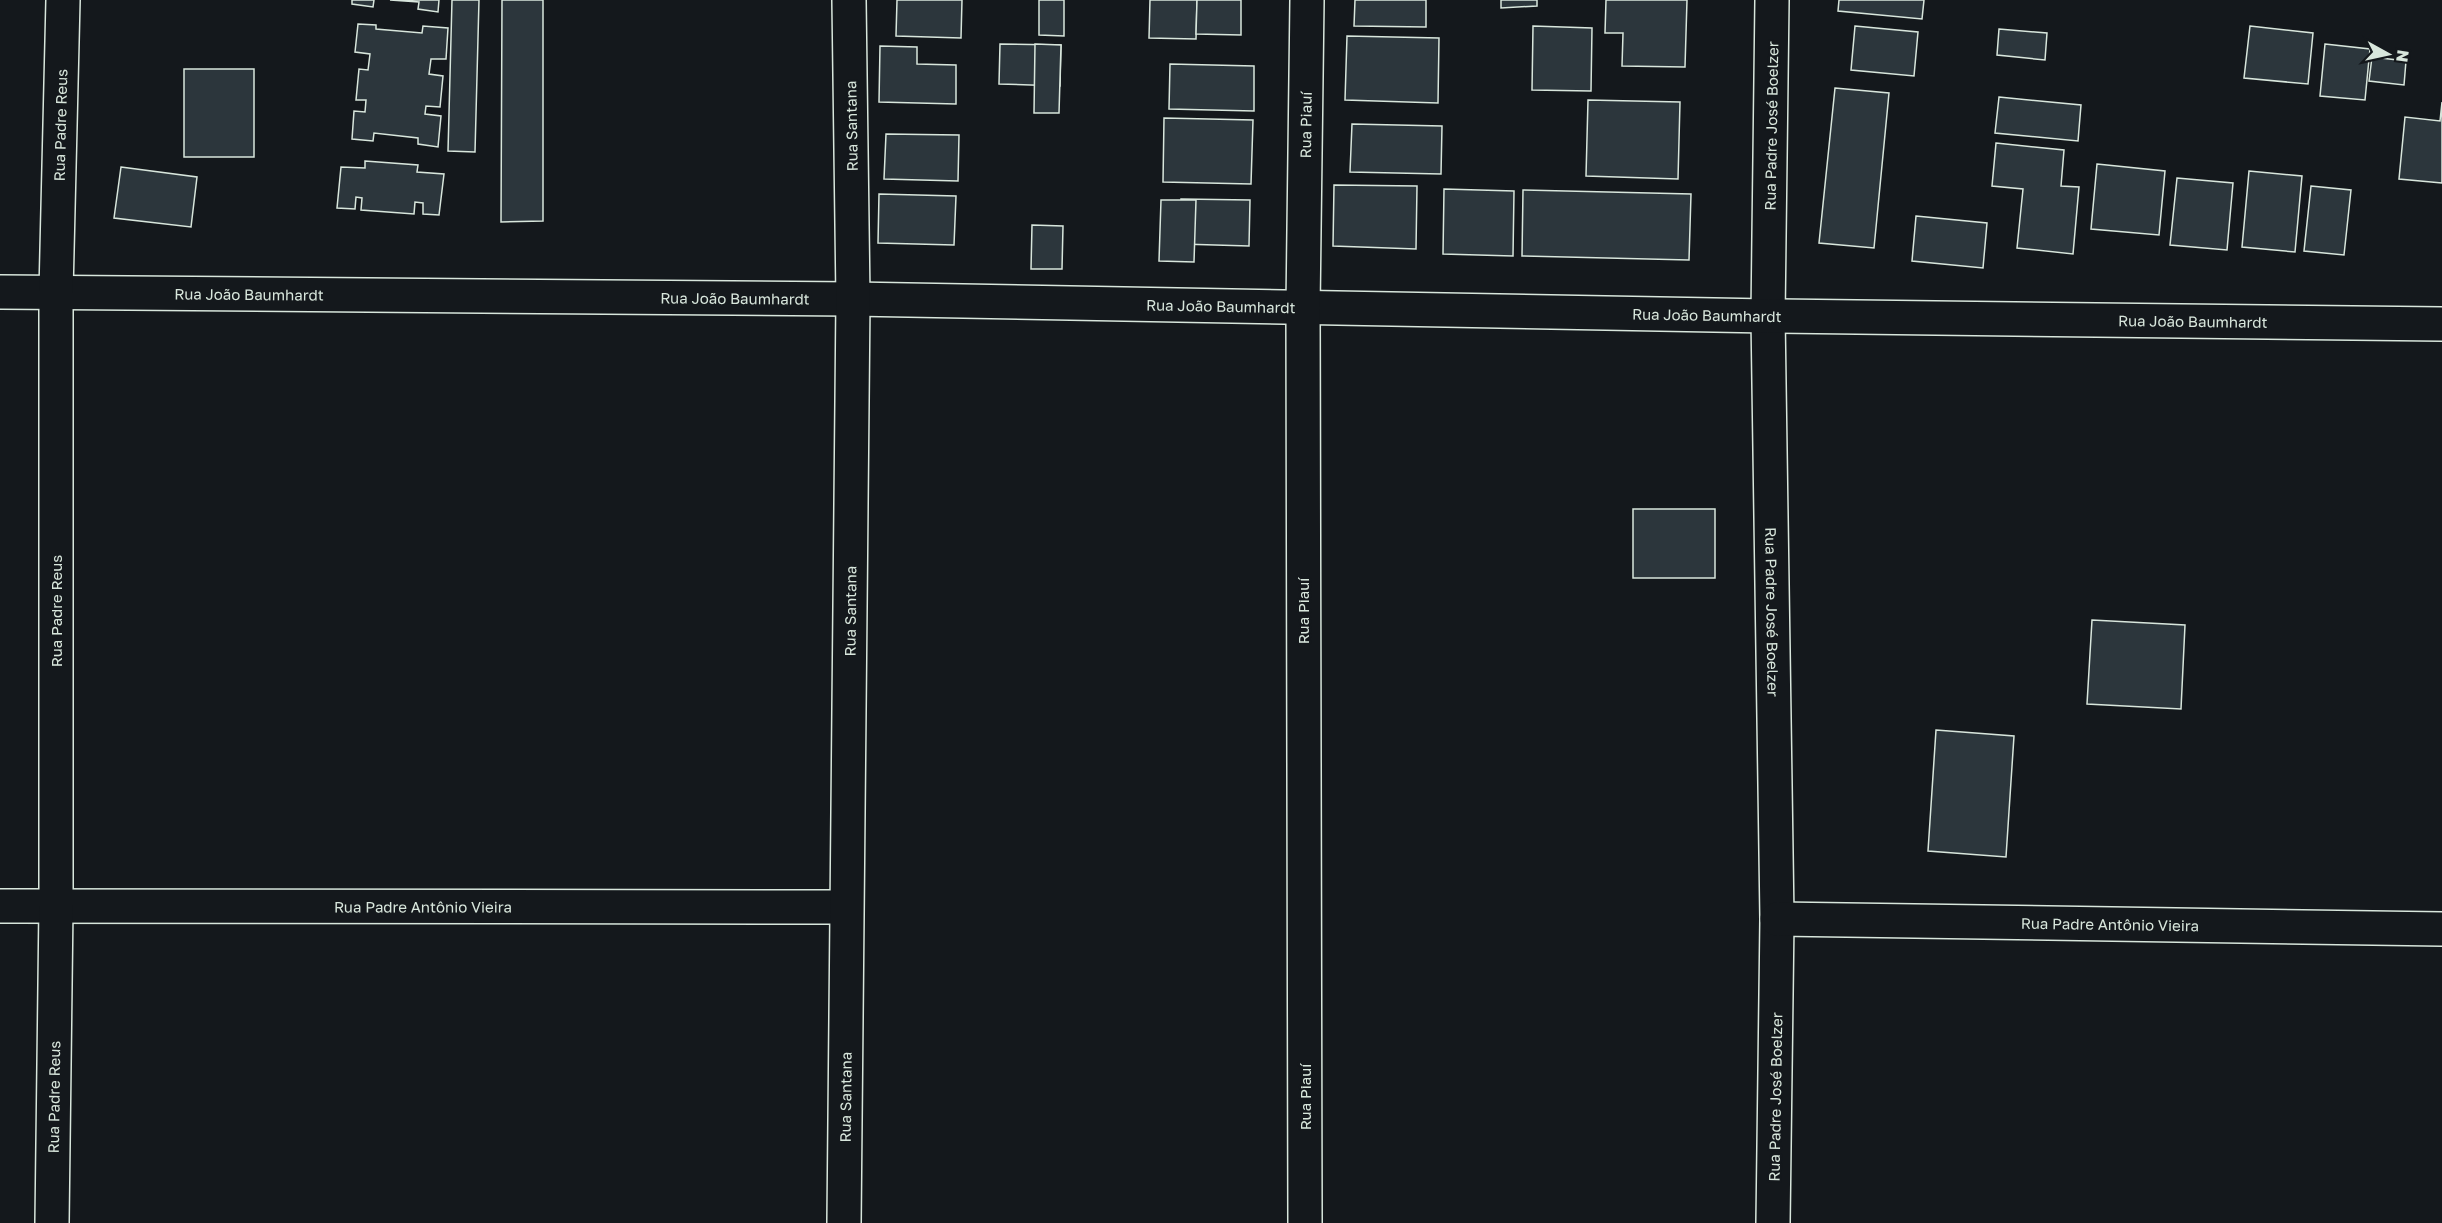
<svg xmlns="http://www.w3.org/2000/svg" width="2442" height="1223" viewBox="0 0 2442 1223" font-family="'Golos Text',sans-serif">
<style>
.building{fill:#2c363c;stroke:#d8e6dc;stroke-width:1.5}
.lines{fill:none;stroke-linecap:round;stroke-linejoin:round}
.minor-casing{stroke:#d8e6dc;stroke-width:36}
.minor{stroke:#14181c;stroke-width:33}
.labels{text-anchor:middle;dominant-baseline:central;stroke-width:4.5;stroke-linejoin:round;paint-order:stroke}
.street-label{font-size:15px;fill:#d8e6dc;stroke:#14181c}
</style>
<rect width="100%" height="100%" fill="#14181c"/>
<g class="building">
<polygon points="352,0 374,0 373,7 352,4"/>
<polygon points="390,0 439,0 438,12 418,9 419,2"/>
<polygon points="452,0 479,0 475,152 448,151"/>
<polygon points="502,0 543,0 543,221 501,222"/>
<polygon points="897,0 962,0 961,38 896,36"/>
<polygon points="1039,0 1064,0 1064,36 1039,35"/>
<polygon points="1150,0 1197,0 1196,39 1149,38"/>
<polygon points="1197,0 1241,0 1241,35 1196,34"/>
<polygon points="1355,0 1426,0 1426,27 1354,26"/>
<polygon points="1501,0 1537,0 1537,6 1501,8"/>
<polygon points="1606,0 1687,0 1685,67 1622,66 1623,33 1605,33"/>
<polygon points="1839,0 1924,0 1922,19 1838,11"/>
<polygon points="358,24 376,25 376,29 422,33 423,26 448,28 446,59 431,59 429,74 443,76 440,107 426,106 425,114 441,116 438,147 418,144 418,138 374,133 373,141 352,139 354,111 365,112 366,100 356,100 359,69 368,70 370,54 355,52"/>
<polygon points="1533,26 1592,28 1591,91 1532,90"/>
<polygon points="1855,26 1918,32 1914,76 1851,70"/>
<polygon points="2250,26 2313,33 2308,84 2244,78"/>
<polygon points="1999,29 2047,33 2045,60 1997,55"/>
<polygon points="1347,36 1439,38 1438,103 1345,100"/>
<polygon points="1000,44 1061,45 1060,86 999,84"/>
<polygon points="1035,44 1061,45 1059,113 1034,113"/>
<polygon points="2325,44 2370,49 2365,100 2320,96"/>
<polygon points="880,46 917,47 917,64 956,65 956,104 879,102"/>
<polygon points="2372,57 2406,61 2404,85 2369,81"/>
<polygon points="1170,64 1254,66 1254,111 1169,109"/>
<rect x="184" y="69" width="70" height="88"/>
<polygon points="1835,88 1889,93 1874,248 1819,243"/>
<polygon points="1999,97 2081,105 2078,141 1995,133"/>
<polygon points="1588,100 1680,102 1678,179 1586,176"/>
<polygon points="2442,102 2442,183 2399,179 2405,117 2440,121"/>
<polygon points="1164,118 1253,120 1251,184 1163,182"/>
<polygon points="1352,124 1442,126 1441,174 1350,172"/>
<polygon points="886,134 959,135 958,181 884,179"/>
<polygon points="1996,143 2064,150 2061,186 2079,187 2073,254 2017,248 2023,189 1992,186"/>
<polygon points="365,161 418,165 417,172 444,174 439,215 423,214 423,203 415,202 414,214 361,210 362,198 356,197 355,209 337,208 341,167 365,168"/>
<polygon points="2097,164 2165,171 2159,235 2091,229"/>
<polygon points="121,167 197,177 191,227 114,218"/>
<polygon points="2249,171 2302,176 2295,252 2242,247"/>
<polygon points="2177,178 2233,183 2227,250 2170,245"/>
<polygon points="1334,185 1417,186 1416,249 1333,246"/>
<polygon points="2311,186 2351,190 2344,255 2304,251"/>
<polygon points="1444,189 1514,191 1513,256 1443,254"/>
<polygon points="1523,190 1691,194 1689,260 1522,256"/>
<polygon points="879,194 956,196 954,245 878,243"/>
<polygon points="1181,199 1250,200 1249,246 1181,244"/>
<polygon points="1161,200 1196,200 1194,262 1159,261"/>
<polygon points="1916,216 1987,223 1983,268 1912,261"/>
<polygon points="1032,225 1063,226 1062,269 1031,269"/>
<rect x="1633" y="509" width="82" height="69"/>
<polygon points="2092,620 2185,625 2181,709 2087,704"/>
<polygon points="1936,730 2014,736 2006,857 1928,851"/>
</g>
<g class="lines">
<g class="minor-casing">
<g id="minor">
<path id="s1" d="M1772 0 1768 316 1777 919 1773 1223"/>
<path id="s2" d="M0 292 853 299 1768 316 2442 324"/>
<path id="s3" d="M0 906 846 907"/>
<path id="s4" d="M1777 919 2442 929"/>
<path id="s5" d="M52 1223 56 906V292L63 0"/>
<path id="s6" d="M844 1223 853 299 849 0"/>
<path id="s7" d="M1305 1223 1303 307 1307 0"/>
</g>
</g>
<use href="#minor" class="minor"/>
</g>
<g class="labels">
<g class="street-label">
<text stroke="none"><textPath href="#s5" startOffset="1098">Rua Padre Reus</textPath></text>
<text transform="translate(851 126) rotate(-91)">Rua Santana</text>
<text stroke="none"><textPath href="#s7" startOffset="1098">Rua Piauí</textPath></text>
<text transform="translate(1771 126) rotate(-89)">Rua Padre José Boelzer</text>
<text stroke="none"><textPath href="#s2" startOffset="249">Rua João Baumhardt</textPath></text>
<text stroke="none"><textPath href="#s2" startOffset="735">Rua João Baumhardt</textPath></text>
<text stroke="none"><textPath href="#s2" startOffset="1221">Rua João Baumhardt</textPath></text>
<text stroke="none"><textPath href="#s2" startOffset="1707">Rua João Baumhardt</textPath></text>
<text stroke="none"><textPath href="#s2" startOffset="2193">Rua João Baumhardt</textPath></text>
<text transform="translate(56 611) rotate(-90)">Rua Padre Reus</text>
<text stroke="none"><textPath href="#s6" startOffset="612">Rua Santana</textPath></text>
<text transform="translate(1303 611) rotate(-90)">Rua Piauí</text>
<text stroke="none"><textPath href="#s1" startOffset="612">Rua Padre José Boelzer</textPath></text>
<text stroke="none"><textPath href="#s3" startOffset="423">Rua Padre Antônio Vieira</textPath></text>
<text stroke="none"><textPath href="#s4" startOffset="333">Rua Padre Antônio Vieira</textPath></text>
<text stroke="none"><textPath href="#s5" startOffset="126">Rua Padre Reus</textPath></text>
<text stroke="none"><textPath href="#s6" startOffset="126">Rua Santana</textPath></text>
<text transform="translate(1305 1097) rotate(-90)">Rua Piauí</text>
<text transform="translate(1775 1097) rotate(-89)">Rua Padre José Boelzer</text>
</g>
</g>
<g transform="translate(2388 54) rotate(98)" stroke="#14181c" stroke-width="4.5" paint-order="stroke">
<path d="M0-4.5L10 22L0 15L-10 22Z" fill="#d8e6dc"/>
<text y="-9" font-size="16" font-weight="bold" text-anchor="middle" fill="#d8e6dc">N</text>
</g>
</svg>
